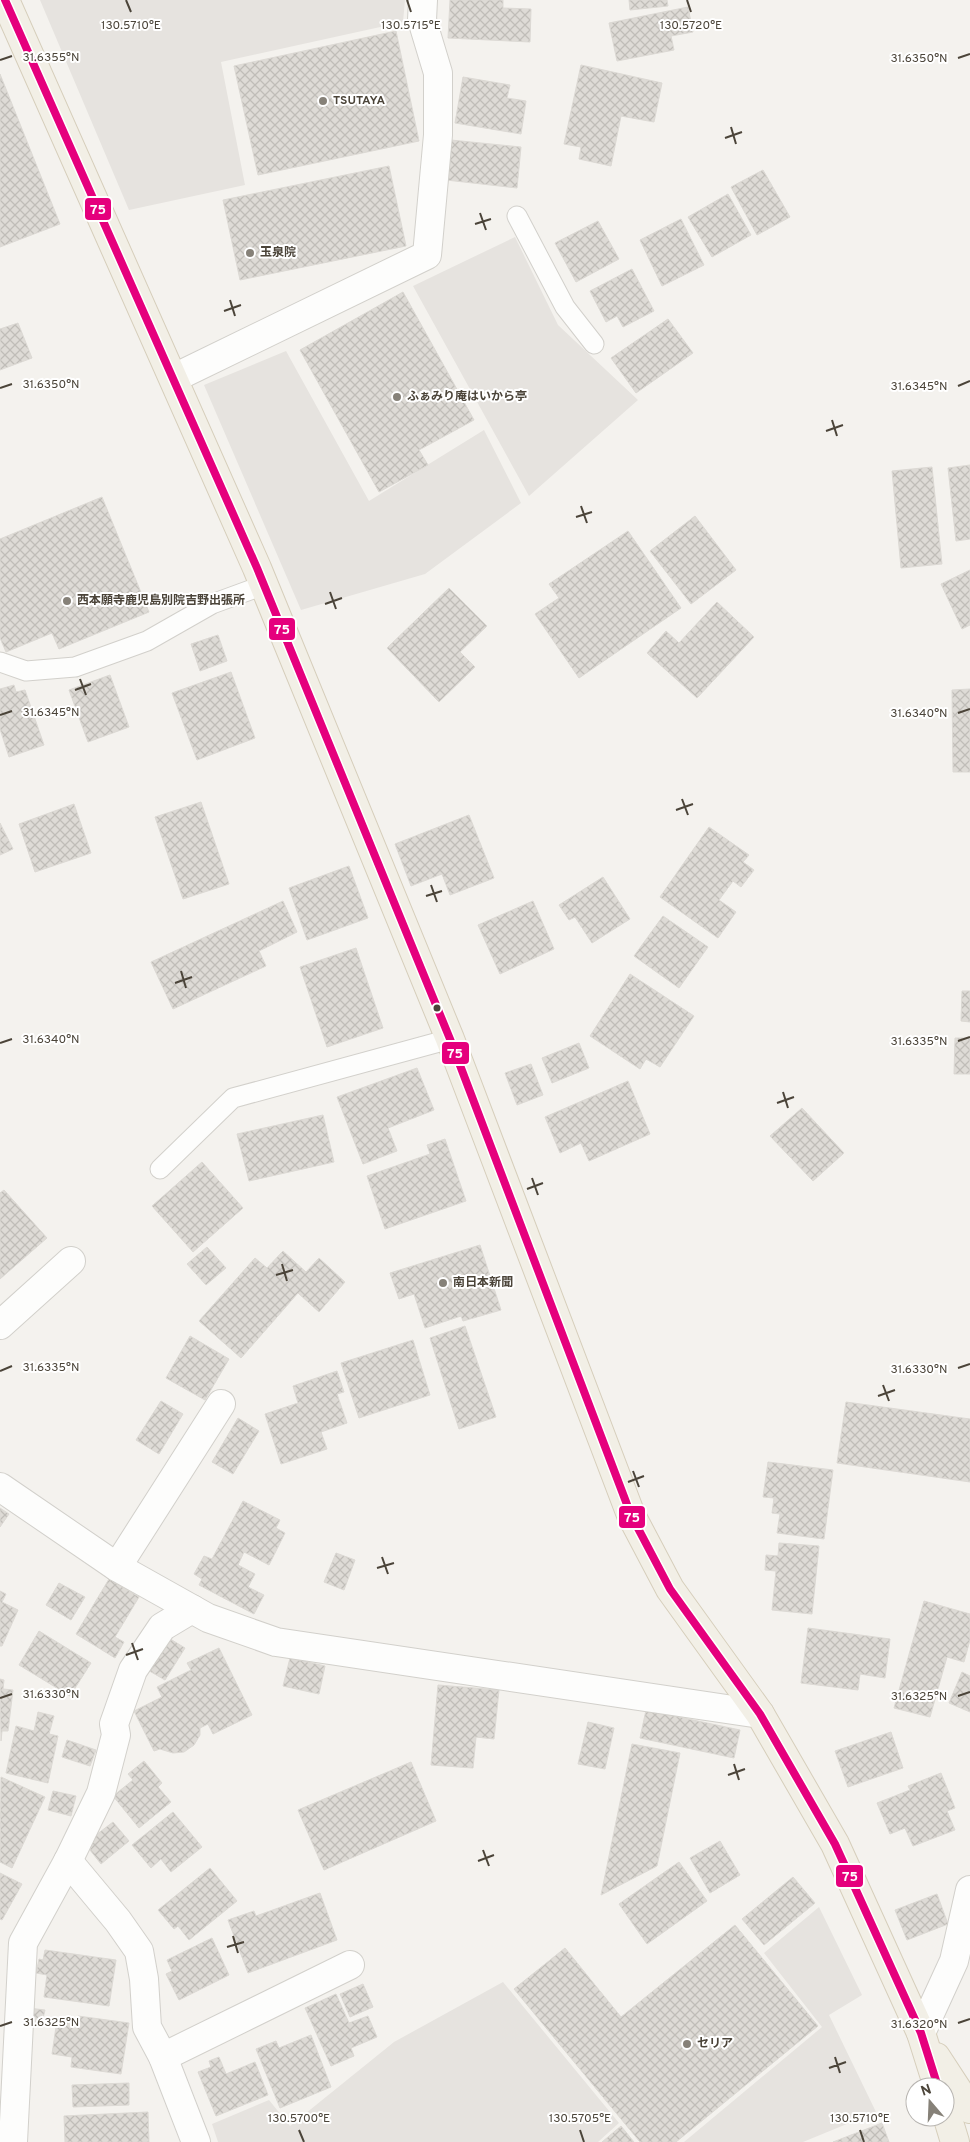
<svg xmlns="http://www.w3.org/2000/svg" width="970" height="2142" viewBox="0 0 970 2142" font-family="Overpass,'Noto Sans JP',sans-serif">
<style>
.parking{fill:#e6e3df}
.building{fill:url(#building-cross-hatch);stroke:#dcd9d4}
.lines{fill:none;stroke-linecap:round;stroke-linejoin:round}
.lane-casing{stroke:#d2d0cb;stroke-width:21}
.street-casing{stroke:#d2d0cb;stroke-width:30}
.primary-casing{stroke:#d6cebb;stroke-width:30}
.lane{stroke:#fdfdfc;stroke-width:19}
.street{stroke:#fdfdfc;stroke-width:28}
.primary{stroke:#f2efe6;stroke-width:28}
.bus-1-casing{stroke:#fff;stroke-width:11}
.bus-1{stroke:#e5007d;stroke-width:8}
.ticks{fill:none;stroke:#4b4439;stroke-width:2}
.poi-dot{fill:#868178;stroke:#fff;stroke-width:2}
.bus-dot{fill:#4b4439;stroke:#fff;stroke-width:2}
.labels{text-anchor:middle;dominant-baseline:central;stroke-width:4;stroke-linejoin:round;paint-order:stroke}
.poi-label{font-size:12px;font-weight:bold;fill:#4b4439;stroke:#fff;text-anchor:start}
.ticks-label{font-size:12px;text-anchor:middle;fill:#4b4439;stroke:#fff;stroke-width:4;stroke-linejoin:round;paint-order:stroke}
.line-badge{stroke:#fff;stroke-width:2}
.badge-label{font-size:14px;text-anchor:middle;font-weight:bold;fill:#fff}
</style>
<defs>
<pattern id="building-cross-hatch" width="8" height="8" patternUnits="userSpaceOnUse" patternTransform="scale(1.25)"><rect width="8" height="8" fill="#dedbd6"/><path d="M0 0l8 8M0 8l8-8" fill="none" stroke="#c0bdb8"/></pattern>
</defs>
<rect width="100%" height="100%" fill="#f4f2ee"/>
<g class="parking">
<polygon points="40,0 405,0 403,22 221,62 245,185 129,210"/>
<polygon points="515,237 558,325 638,400 529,496 413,286"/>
<polygon points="286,351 369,501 484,430 521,503 425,574 301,610 204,385"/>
<polygon points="819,1907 862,1995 829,2015 876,2112 803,2142 684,2142 822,2027 764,1953"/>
<polygon points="503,1982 619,2123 598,2142 218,2142 212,2124 269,2100 290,2126 394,2042"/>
</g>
<g class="building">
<polygon points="450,0 503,0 503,8 531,9 530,42 448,38"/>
<polygon points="629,0 667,0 668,6 630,10"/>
<polygon points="688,7 693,32 671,36 674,50 617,61 609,23"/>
<polygon points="396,31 419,141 258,175 234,66"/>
<polygon points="581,65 662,83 654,122 621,116 611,166 579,159 581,147 564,144"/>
<polygon points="0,74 60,224 0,247"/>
<polygon points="463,77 510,85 507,98 526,101 521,134 455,123"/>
<polygon points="451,140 521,147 517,188 446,180"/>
<polygon points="389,166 406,246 240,280 223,200"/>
<polygon points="763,170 790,217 757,235 731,187"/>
<polygon points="728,194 751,235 712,257 688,217"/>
<polygon points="681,219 704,265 662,286 640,240"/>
<polygon points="598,221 619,259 576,282 555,243"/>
<polygon points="632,269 654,311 623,327 617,316 606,322 590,291"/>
<polygon points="403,292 474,420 419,450 428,465 379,492 300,350"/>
<polygon points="668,319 693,353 636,393 611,358"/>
<polygon points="18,323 32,358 0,370 0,329"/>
<polygon points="970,465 970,539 956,541 948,468"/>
<polygon points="932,467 942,564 901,568 892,471"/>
<polygon points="102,497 149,612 59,649 52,633 6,652 0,638 0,539"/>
<polygon points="695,516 736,570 691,604 650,551"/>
<polygon points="628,531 681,608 579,678 535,614 559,598 549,584"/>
<polygon points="970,570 970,625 962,629 941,584"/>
<polygon points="449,588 487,626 460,652 475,667 439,702 387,648"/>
<polygon points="717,602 754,637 697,698 647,653 666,631 679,643"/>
<polygon points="218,635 227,661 200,671 191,644"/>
<polygon points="231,672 255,738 197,760 172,693"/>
<polygon points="110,675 129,727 88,742 69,690"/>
<polygon points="14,685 16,692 25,690 44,745 9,757 0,729 0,689"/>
<polygon points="970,689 970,772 953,772 952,690"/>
<polygon points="201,802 229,884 183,899 155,817"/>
<polygon points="74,804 91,853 35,872 19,824"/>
<polygon points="469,815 494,878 450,895 442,874 411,886 395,844"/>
<polygon points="0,823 13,849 0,855"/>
<polygon points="709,827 749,855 743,862 754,870 741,887 733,881 719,900 736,912 718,938 660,897"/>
<polygon points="349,866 368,918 307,940 289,888"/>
<polygon points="603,877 630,919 592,943 575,917 569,920 559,905"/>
<polygon points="283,901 297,932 259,951 266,966 173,1009 151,962"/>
<polygon points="533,901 554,949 500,974 478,925"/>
<polygon points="663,916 708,947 679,988 634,956"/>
<polygon points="356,948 383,1028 327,1047 300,967"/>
<polygon points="630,974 694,1016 660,1067 646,1059 640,1069 590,1036"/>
<polygon points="962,991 970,991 970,1022 961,1021"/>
<polygon points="955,1038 970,1038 970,1074 954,1074"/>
<polygon points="579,1043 589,1068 552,1083 542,1058"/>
<polygon points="531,1064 543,1095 517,1105 505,1073"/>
<polygon points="417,1068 434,1110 388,1128 397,1151 363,1164 337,1097"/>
<polygon points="628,1081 650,1134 589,1161 581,1143 560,1153 545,1117"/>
<polygon points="802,1108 844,1153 813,1181 770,1136"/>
<polygon points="323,1115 334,1162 249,1181 237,1134"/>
<polygon points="445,1139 466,1201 385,1229 367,1176 430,1154 427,1145"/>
<polygon points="202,1162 243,1208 193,1252 152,1206"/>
<polygon points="4,1190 47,1238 0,1279 0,1193"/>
<polygon points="480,1245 501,1310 463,1321 461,1316 425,1328 414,1294 399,1299 390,1273"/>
<polygon points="207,1247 226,1268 206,1285 187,1264"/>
<polygon points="283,1251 306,1272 319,1258 345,1282 319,1312 298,1293 241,1358 199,1321 255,1258 267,1268"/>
<polygon points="465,1326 496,1417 459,1429 430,1338"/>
<polygon points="190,1336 229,1359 205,1400 166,1378"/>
<polygon points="413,1340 430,1395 359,1418 341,1363"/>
<polygon points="337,1371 344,1392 337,1394 347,1423 321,1432 327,1449 281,1464 265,1414 298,1403 293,1386"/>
<polygon points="161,1401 183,1414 159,1454 136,1440"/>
<polygon points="846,1402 970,1419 970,1482 837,1463"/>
<polygon points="238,1418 259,1431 233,1474 212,1462"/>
<polygon points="768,1462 833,1470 824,1539 777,1533 780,1514 772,1513 774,1498 763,1497"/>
<polygon points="243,1501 280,1520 276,1528 285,1533 269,1565 244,1552 238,1565 255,1574 248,1587 264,1595 254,1614 199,1585 202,1579 194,1574 204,1556 212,1559"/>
<polygon points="0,1508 9,1514 0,1527"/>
<polygon points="779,1543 819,1546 812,1614 772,1610 776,1571 765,1570 766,1555 778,1556"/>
<polygon points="336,1553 355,1560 344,1590 324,1582"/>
<polygon points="109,1579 139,1597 115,1637 124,1642 115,1658 76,1634"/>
<polygon points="59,1583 85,1597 71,1620 46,1605"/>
<polygon points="0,1591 6,1594 2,1602 18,1610 2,1646 0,1646"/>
<polygon points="924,1601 970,1614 970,1640 964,1662 947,1657 930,1717 894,1708"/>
<polygon points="808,1628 890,1639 885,1678 860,1674 858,1690 801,1683"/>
<polygon points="39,1631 91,1663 70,1696 19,1665"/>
<polygon points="167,1637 185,1648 165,1680 146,1669"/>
<polygon points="219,1648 252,1715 213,1734 208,1724 200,1728 200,1735 194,1745 184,1752 173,1753 160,1749 154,1751 134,1711 162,1697 157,1687 191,1670 187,1663"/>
<polygon points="290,1658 325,1666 319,1694 283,1686"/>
<polygon points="962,1672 970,1676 970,1712 949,1703"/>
<polygon points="0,1679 4,1680 3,1689 13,1690 8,1731 2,1731 1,1741"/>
<polygon points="438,1685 499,1690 494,1739 476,1737 473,1768 431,1765"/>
<polygon points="646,1710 740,1730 734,1758 640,1738"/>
<polygon points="38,1712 54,1716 49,1734 58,1736 48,1783 6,1773 16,1726 34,1731"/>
<polygon points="588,1722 614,1728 605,1769 578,1764"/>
<polygon points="891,1732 903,1768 848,1787 835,1751"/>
<polygon points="67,1740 96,1750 90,1766 62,1757"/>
<polygon points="632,1744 680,1753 657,1866 601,1895"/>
<polygon points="144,1761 162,1783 158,1787 171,1802 139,1828 113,1796 133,1780 128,1774"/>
<polygon points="411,1762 436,1821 324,1870 298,1810"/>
<polygon points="941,1773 955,1808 947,1811 955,1830 913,1846 905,1828 890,1834 877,1803 910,1790 908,1786"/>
<polygon points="1,1777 45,1797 12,1868 0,1862"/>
<polygon points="53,1791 76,1796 71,1816 48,1810"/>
<polygon points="173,1812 202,1847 171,1872 161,1859 151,1868 132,1845"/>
<polygon points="113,1822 129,1841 101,1864 90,1850 96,1835"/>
<polygon points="720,1841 740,1875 710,1893 690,1858"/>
<polygon points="679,1862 707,1901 647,1944 619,1904"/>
<polygon points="210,1868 237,1901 189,1940 178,1926 174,1929 158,1910"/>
<polygon points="0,1873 22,1884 2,1920 0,1919"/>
<polygon points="793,1877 815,1903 764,1945 742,1919"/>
<polygon points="320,1893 337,1940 248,1973 228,1920 254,1911 256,1916"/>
<polygon points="937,1894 948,1924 907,1940 895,1910"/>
<polygon points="735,1925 818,2026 676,2142 640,2142 514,1989 565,1948 621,2017"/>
<polygon points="212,1938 229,1975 179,2000 166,1974 172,1971 167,1960"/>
<polygon points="45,1950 116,1960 109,2006 44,1997 47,1975 36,1973 39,1959 43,1960"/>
<polygon points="363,1984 373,2007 350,2017 340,1994"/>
<polygon points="336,1994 349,2023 368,2016 377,2037 351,2048 354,2056 331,2066 305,2008"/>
<polygon points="28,2008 45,2010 42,2023 27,2021"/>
<polygon points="78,2016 129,2023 121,2074 71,2067 72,2057 52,2054 57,2020 78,2023"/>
<polygon points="311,2035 331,2087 280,2108 256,2049 276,2041 279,2048"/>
<polygon points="219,2057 226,2074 255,2062 268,2095 216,2116 198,2072 211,2067 209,2061"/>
<polygon points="129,2083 129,2105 73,2107 72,2085"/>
<polygon points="148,2112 149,2142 65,2142 64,2116"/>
<polygon points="882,2123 889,2142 833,2142"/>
<polygon points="621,2126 634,2142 602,2142"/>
</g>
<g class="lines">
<g class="lane-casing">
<g id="lane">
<polyline points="517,216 565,307 594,344"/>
<polyline points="0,662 26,671 75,667 147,641 212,604 264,585"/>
<polyline points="160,1169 233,1098 450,1039"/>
</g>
</g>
<g class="street-casing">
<g id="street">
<polyline points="174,378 427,255 438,135 438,73 422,20 423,0"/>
<polyline points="0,1325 71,1261"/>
<polyline points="0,1487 117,1567 208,1618 276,1642 760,1714"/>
<polyline points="117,1567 221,1404"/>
<polyline points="68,1861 118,1921 139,1951 144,1979 147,2027 163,2057 196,2142"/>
<polyline points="921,2033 954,1961 970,1890"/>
<polyline points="163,2057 350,1965"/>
<polyline points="13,2142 23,1943 68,1861 101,1793 116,1735 114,1724 133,1670 162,1627 192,1609"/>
</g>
</g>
<g class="primary-casing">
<g id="primary">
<polyline points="5,0 257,568 450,1039 631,1515 670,1589 760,1714 835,1844 921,2033 938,2087"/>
<polyline points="936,2057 970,2109"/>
<polyline points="945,2109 955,2142"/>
</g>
</g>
<use href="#lane" class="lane"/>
<use href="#street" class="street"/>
<use href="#primary" class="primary"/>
<g class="bus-1-casing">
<polyline id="bus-1" points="5,0 257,568 450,1039 631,1515 670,1589 760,1714 835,1844 921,2033 938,2087"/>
</g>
<use href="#bus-1" class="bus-1"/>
</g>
<path class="ticks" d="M126 0 131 12M407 0 411 12M687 0 691 12M958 58 970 54M0 60 12 56M731 127 736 144M725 138 742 132M480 213 486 230M475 224 491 219M230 300 235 316M224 311 241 305M958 386 970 381M0 388 12 384M832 420 837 436M826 431 843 425M581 506 587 523M576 517 592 512M330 592 336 609M325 604 342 598M80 679 86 695M75 690 91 684M958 713 970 709M0 715 12 711M682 799 688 815M676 810 693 804M431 885 437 902M426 896 442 891M181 971 186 988M175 983 192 977M958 1041 970 1037M0 1043 12 1039M783 1092 788 1108M777 1103 794 1097M532 1178 538 1195M527 1189 543 1183M282 1264 287 1281M276 1275 293 1270M958 1368 970 1364M0 1371 12 1366M883 1385 889 1401M878 1396 895 1390M633 1471 639 1487M628 1482 644 1476M382 1557 388 1574M377 1568 394 1563M132 1643 138 1660M126 1655 143 1649M958 1696 970 1692M0 1698 12 1694M734 1764 739 1780M728 1775 745 1769M483 1850 489 1866M478 1861 494 1855M233 1936 238 1953M227 1947 244 1942M958 2023 970 2019M0 2026 12 2022M835 2057 840 2073M829 2068 846 2062M299 2130 304 2142M580 2130 584 2142M860 2130 864 2142"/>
<g class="poi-dot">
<circle cx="323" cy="101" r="5"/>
<circle cx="250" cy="253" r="5"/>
<circle cx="397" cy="397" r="5"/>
<circle cx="67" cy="601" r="5"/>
<circle cx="443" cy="1283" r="5"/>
<circle cx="687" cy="2044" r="5"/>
</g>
<circle class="bus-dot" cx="437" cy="1008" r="4.5"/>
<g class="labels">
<g class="poi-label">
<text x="333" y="101">TSUTAYA</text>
<text x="260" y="253">玉泉院</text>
<text x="407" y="397">ふぁみり庵はいから亭</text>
<text x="77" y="601">西本願寺鹿児島別院吉野出張所</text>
<text x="453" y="1283">南日本新聞</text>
<text x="697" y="2044">セリア</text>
</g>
</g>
<g class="ticks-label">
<text x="131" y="29">130.5710°E</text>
<text x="411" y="29">130.5715°E</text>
<text x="691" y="29">130.5720°E</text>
<text x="51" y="61">31.6355°N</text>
<text x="919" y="62">31.6350°N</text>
<text x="51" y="388">31.6350°N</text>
<text x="919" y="390">31.6345°N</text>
<text x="51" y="716">31.6345°N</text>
<text x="919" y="717">31.6340°N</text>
<text x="51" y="1043">31.6340°N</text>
<text x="919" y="1045">31.6335°N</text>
<text x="51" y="1371">31.6335°N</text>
<text x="919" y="1373">31.6330°N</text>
<text x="51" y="1698">31.6330°N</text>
<text x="919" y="1700">31.6325°N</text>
<text x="51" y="2026">31.6325°N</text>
<text x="919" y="2028">31.6320°N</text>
<text x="299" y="2122">130.5700°E</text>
<text x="580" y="2122">130.5705°E</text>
<text x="860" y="2122">130.5710°E</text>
</g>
<g class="line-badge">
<rect x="84" y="197" width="28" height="24" rx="5" fill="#e5007d"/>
<rect x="268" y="617" width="28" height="24" rx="5" fill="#e5007d"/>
<rect x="441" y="1041" width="29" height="24" rx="5" fill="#e5007d"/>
<rect x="618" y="1505" width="28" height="24" rx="5" fill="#e5007d"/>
<rect x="835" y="1864" width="29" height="24" rx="5" fill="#e5007d"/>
</g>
<g class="badge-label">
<text x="98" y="214">75</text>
<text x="282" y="634">75</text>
<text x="455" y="1058">75</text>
<text x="632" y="1522">75</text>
<text x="850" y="1881">75</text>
</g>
<g transform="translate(930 2102) rotate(341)"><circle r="24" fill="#ffffff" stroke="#b7b4b0"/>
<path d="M0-4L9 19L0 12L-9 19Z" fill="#868178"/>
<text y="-8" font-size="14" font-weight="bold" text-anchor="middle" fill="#4b4439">N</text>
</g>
</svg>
